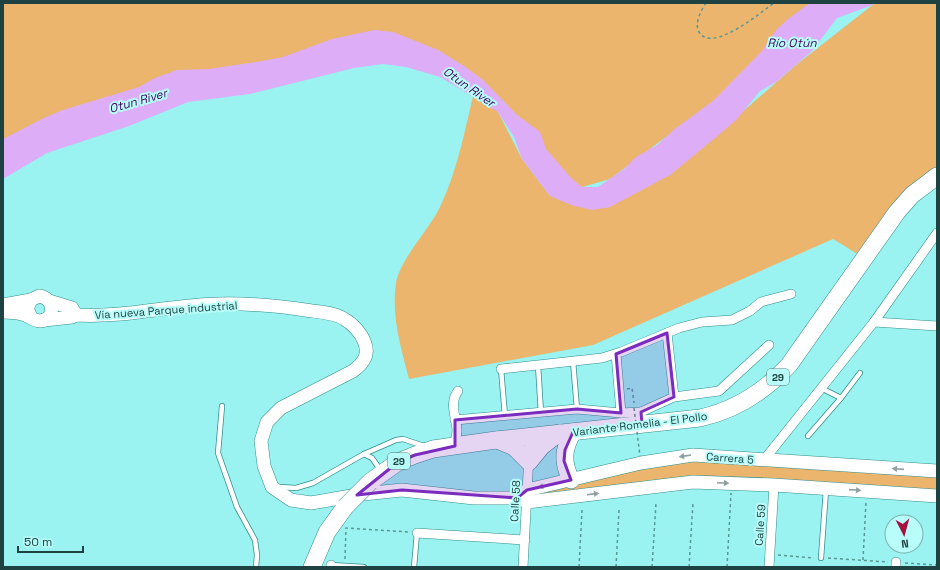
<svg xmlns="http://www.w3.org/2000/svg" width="940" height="570" viewBox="0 0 940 570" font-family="'Space Grotesk',sans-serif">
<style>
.green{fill:#ebb56e}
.water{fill:#ddadf8}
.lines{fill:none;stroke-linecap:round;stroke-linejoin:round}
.lane-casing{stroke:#318e8b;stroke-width:6}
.street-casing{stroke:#318e8b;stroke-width:10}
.secondary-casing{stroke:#318e8b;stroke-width:14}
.highway-casing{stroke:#318e8b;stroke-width:18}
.path{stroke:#599795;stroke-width:1.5;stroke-dasharray:3 3;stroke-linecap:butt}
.lane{stroke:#fff;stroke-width:4.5}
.street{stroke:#fff;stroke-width:9}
.secondary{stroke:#fff;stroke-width:13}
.highway{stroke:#fff;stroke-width:17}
.highway-bridge-casing{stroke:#318e8b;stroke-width:18;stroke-linecap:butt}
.path-bridge{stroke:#599795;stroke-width:1.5;stroke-dasharray:3 3;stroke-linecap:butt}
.highway-bridge{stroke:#fff;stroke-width:17}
.oneway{fill:#8ea0a0}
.marked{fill:#7b2cbf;fill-opacity:0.2;stroke:#7b2cbf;stroke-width:3;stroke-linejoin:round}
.labels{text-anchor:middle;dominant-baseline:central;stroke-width:4;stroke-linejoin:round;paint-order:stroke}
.shield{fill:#b8fdfa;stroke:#4c7a78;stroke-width:1}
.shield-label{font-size:10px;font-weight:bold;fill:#1d4241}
.street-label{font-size:11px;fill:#1d4241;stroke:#b8fdfa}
.water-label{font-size:12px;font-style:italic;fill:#44025e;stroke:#b8fdfa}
</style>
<rect width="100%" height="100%" fill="#9af3f0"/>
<g class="green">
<polygon points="3,3 840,3 795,40 610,179 582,187 546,166 507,105 401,37 330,55 3,159"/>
<path d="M875 3H937V178L864 258 833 239 593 345 409 379C401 348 391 316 396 283 400 259 429 230 440 207 458 169 465 129 475 88L498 112 522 159 550 196 670 175 796 65Z"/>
<polygon points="693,455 937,471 937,496 693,482 527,502 527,490"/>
</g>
<polygon class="water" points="810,3 878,3 837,18 812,51 776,82 760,91 736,120 715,138 670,175 610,207 592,210 571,205 550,196 522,159 514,137 498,112 440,77 406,67 383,64 354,68 250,94 188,102 129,126 47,153 3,179 3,139 44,118 63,110 139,87 155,78 177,70 209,69 262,61 283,57 332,39 374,30 393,32 438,50 464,66 483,80 517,115 540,132 546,149 572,179 582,187 598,187 624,169 636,157 657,145 676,128 713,101 762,51 776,30 788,19"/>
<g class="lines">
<g class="lane-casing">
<g id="lane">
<polyline points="573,361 577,409"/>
<polyline points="538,365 541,413"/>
<polyline points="501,369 505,416"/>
<polyline points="821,388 841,398"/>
<polyline points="222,406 218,453 237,507 255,540 257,555 256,567"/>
<polyline points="808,436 841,398 860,373"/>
<polyline points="364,454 372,458 381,471"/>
<polyline points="280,487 296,488 313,483 364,454 396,440 403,439 424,446"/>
<polyline points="821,558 826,490"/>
<polyline points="331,565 364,567"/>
<polyline points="414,567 417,533"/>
</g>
</g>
<g class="street-casing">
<g id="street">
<polyline points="874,322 937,326"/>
<polyline points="501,369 602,358 621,352 679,328 702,322 732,320 750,311 761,302 791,294"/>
<polyline points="674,397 719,391 769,345"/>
<polyline points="621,413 641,412"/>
<polyline points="455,420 577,409 621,413 616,354"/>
<polyline points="642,424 641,412 674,397 667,333"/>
<path d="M455 446C455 441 457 435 457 430 456 416 449 403 458 391"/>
<polyline points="764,460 874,322 937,233"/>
<polyline points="417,533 525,540"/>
<polyline points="331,567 331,565"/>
<polyline points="523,567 530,436"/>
<polyline points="769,567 774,485"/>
<polyline points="896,567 896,562"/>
</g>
</g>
<g class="secondary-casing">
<g id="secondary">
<polyline points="49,301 72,308 76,315"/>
<polyline points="3,305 31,300"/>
<path d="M3 312C9 312 16 312 22 314 28 315 34 321 40 321 56 320 55 298 39 296L31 300 27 309 31 317"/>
<path d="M44 320 72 317 76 315C124 318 170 305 218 304 250 303 280 306 312 311 322 312 335 313 344 319 352 323 361 333 364 341 370 354 364 363 353 371L281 408 267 422 261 441 264 466 272 487 291 500 311 503 363 494 402 490 474 498H517L527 502 693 482 774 485 937 496"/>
<polyline points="517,498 527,490 641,463 693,455 937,471"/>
</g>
</g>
<g class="highway-casing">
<g id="highway">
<polyline points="497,440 514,447 529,462 542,446 559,433"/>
<path d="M571 480C562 462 563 449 573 432"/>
<path d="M370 482 398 462 415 455 433 449 496 440 700 418C736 410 764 392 789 365L897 212 912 195 937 176"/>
<polyline points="312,567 327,532 345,507"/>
</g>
</g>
<g class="path">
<path d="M706 3C701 10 694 24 699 32 712 54 761 12 774 3"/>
<polyline points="627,389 632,388 634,403"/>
<polyline points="778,555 814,558"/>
<polyline points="828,558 888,562"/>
<polyline points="345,559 346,528 409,532"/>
<polyline points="863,560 866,502"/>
<polyline points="905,563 937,565"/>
<polyline points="579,567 582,510"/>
<polyline points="616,567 619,510"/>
<polyline points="652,567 656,503"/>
<polyline points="689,567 693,502"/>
<polyline points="727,567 731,493"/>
</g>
<use href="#lane" class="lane"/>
<use href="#street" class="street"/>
<use href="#secondary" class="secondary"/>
<use href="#highway" class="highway"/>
<g class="highway-bridge-casing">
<polyline id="highway-bridge" points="345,507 370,482"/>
</g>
<polyline class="path-bridge" points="634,408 640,456"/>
<use href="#highway-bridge" class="highway-bridge"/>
</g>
<defs><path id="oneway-solid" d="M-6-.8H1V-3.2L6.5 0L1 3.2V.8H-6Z"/></defs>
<g class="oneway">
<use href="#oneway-solid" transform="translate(685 456) rotate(171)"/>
<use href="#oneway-solid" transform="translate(898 469) rotate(-176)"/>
<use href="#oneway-solid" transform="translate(723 483) rotate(2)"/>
<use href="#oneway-solid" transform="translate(544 486) rotate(167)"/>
<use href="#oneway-solid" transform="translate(855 490) rotate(4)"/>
<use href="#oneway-solid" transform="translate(593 494) rotate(-7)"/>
</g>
<path class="marked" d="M667 333 674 397 641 412 642 424 573 432 565 450 564 461 571 480 527 490 517 498 402 490 357 495 398 462 415 455 455 446V420L577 409 621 413 616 354Z"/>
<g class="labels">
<g class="shield">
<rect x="767" y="369" width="22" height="16" rx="3"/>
<rect x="388" y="453" width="22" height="16" rx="3"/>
</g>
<g class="shield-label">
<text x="778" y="377">29</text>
<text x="399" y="461">29</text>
</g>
<g class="street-label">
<text transform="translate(166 310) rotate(-4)">Vía nueva Parque industrial</text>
<text transform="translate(640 424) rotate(-7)">Variante Romelia - El Pollo</text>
<text transform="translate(730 458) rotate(4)">Carrera 5</text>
<text transform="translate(515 501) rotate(-87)">Calle 58</text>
<text transform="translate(760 525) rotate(-86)">Calle 59</text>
</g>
<g class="water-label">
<text x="792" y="43">Río Otún</text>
<text transform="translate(469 87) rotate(35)">Otun River</text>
<text transform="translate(138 101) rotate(-16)">Otun River</text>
</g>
</g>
<rect width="940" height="570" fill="none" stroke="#1d4241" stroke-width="8"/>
<g transform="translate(904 534) rotate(174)"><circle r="19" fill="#b8fdfa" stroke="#7ab2b0"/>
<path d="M0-3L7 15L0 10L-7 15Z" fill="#a8113e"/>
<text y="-6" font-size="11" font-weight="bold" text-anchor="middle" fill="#1d4241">N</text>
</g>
<path d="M18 546v6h65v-6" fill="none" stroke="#1d4241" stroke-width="2"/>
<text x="24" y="546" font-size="12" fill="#1d4241" stroke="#b8fdfa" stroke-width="3" paint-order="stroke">50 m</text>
</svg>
